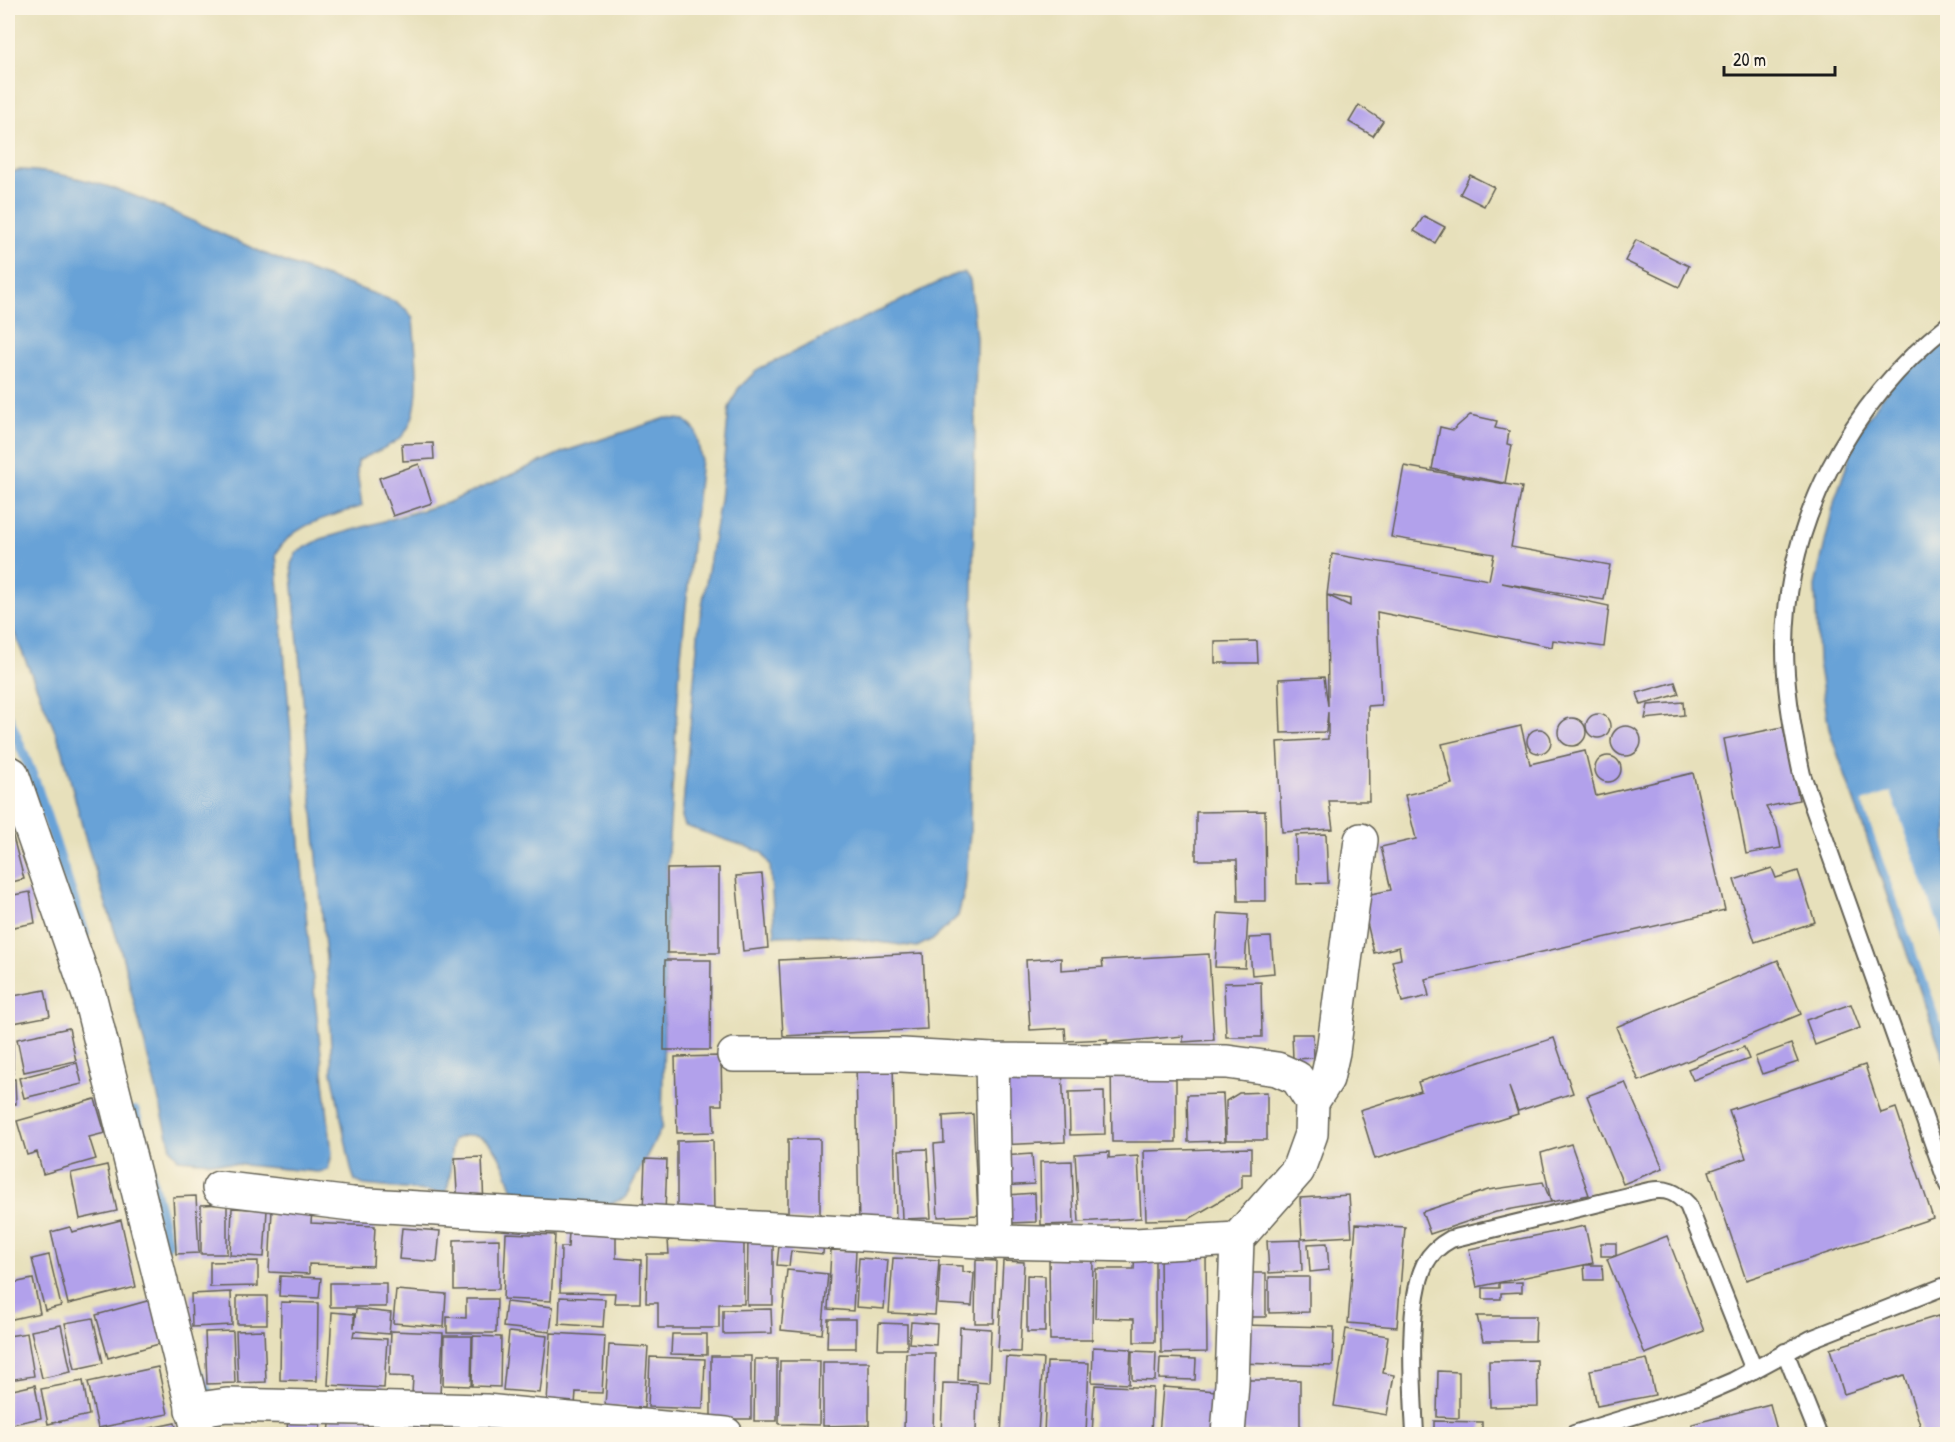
<svg xmlns="http://www.w3.org/2000/svg" width="1955" height="1442" viewBox="0 0 1955 1442" font-family="'Patrick Hand',sans-serif">
<style>
.water{fill:#67a2d7;stroke:#425f7a;stroke-width:1.5}
.pier{fill:#e7e0bb}
.lines{fill:none;stroke-linecap:round;stroke-linejoin:round}
.stream{stroke:#67a2d7;stroke-width:10}
.building{fill:#b2a1eb;fill-rule:evenodd}
.lane-casing{stroke:#636154;stroke-width:20}
.street-casing{stroke:#636154;stroke-width:36}
.lane{stroke:#fff;stroke-width:16}
.street{stroke:#fff;stroke-width:33}
</style>
<rect width="100%" height="100%" fill="#fcf5e5"/>
<filter id="ink" filterUnits="userSpaceOnUse"><feTurbulence type="fractalNoise" baseFrequency=".0167" numOctaves="2"/><feDisplacementMap in="SourceGraphic" scale="12" xChannelSelector="R" yChannelSelector="G"/><feConvolveMatrix kernelMatrix="1 2 1 2 8 2 1 2 1" color-interpolation-filters="sRGB"/></filter>
<filter id="wash" filterUnits="userSpaceOnUse"><feTurbulence type="fractalNoise" baseFrequency=".008" numOctaves="4" result="noise"/><feDisplacementMap in="SourceGraphic" scale="24" xChannelSelector="R" yChannelSelector="G"/><feGaussianBlur stdDeviation="1.35" result="paint"/><feColorMatrix in="noise" values="0 0 0 0 0 0 0 0 0 0 0 0 0 0 0 0 0 1.4 0 .05"/><feComposite in="paint" operator="in"/></filter>
<g filter="url(#wash)">
<rect width="100%" height="100%" fill="#e7e0bb"/>
<g class="water">
<path d="M20 170C114 174 195 225 280 260 318 275 358 287 396 302L408 311 413 319C415 352 427 415 399 439 388 448 370 454 358 461L357 471 362 506C331 517 292 523 276 554L307 925 332 1154 328 1170 318 1172 178 1159 171 1148 121 951 86 841 62 748 8 618V173Z"/>
<polygon points="965,273 970,280 976,338 970,832 965,889 958,916 935,938 917,947 824,935 775,936 770,865 762,852 685,826 682,818 699,624 720,500 729,408 738,389 758,369 956,274"/>
<polygon points="1947,330 1947,1068 1829,729 1818,661 1815,586 1835,499 1858,433 1901,369"/>
<path d="M666 418 685 420 696 431 701 459 680 665 667 869 662 1127 625 1198 610 1204 516 1199C504 1168 495 1120 453 1140 448 1157 454 1177 445 1193L364 1185 355 1181 351 1169 332 1072 328 981 291 564 297 552 321 539 447 503 563 452Z"/>
</g>
<polygon class="pier" points="1891,792 1947,949 1947,1039 1862,802"/>
<g class="lines">
<g class="stream">
<polyline points="8,716 36,784 85,934"/>
<polyline points="135,1111 168,1244"/>
<polyline points="198,1373 211,1398 219,1434"/>
</g>
</g>
<g id="blocks">
<g class="building">
<polygon points="1359,105 1383,121 1373,136 1349,122"/>
<polygon points="1470,175 1494,187 1484,206 1460,194"/>
<polygon points="1424,216 1445,227 1435,243 1414,231"/>
<polygon points="1636,240 1689,266 1679,287 1625,261"/>
<polygon points="1470,415 1497,421 1495,428 1509,431 1507,444 1512,445 1505,483 1432,469 1440,427 1453,430"/>
<polygon points="433,443 434,459 403,461 402,444"/>
<polygon points="419,464 432,503 393,516 379,478"/>
<path d="M1404 466 1522 487 1511 547 1610 565 1604 600 1502 583 1609 606 1604 647 1553 640 1552 647 1377 612 1381 705 1368 706 1369 801H1329L1333 829 1282 832 1277 742 1328 739V712L1326 732 1281 733 1279 679 1324 677 1328 706 1327 595 1332 554 1489 580 1494 554 1391 537ZM1327 595 1350 599V606Z"/>
<polygon points="1257,641 1258,663 1215,663 1215,642"/>
<polygon points="1675,682 1679,694 1641,705 1637,693"/>
<polygon points="1683,702 1684,715 1645,719 1648,705"/>
<circle cx="1598" cy="726" r="12"/>
<circle cx="1572" cy="732" r="14"/>
<polygon points="1521,726 1530,764 1585,751 1596,796 1693,773 1725,910 1425,979 1429,996 1402,1002 1392,961 1401,959 1399,947 1374,953 1361,896 1391,890 1381,847 1416,839 1405,795 1452,784 1442,744"/>
<circle cx="1626" cy="741" r="15"/>
<polygon points="1783,727 1799,800 1766,807 1777,828 1781,848 1746,854 1724,739"/>
<circle cx="1539" cy="741" r="12"/>
<circle cx="1608" cy="769" r="13"/>
<polygon points="1265,811 1266,901 1238,901 1237,860 1196,860 1196,812"/>
<polygon points="12,833 24,879 8,883 8,835"/>
<polygon points="1326,834 1328,883 1297,884 1296,835"/>
<polygon points="719,868 719,953 667,953 667,869"/>
<polygon points="1772,868 1776,878 1798,871 1815,922 1755,942 1734,880"/>
<polygon points="762,874 768,948 743,951 736,876"/>
<polygon points="30,892 35,923 8,928 8,896"/>
<polygon points="1218,913 1248,915 1245,968 1215,967"/>
<polygon points="1271,937 1274,973 1252,975 1249,938"/>
<polygon points="923,953 927,1029 783,1036 779,960"/>
<polygon points="1209,954 1214,1040 1183,1042 1183,1036 1107,1043 1107,1039 1066,1041 1065,1028 1030,1030 1026,960 1061,958 1061,970 1103,967 1102,960"/>
<polygon points="665,960 711,960 710,1050 664,1050"/>
<polygon points="1778,960 1801,1014 1639,1081 1616,1027"/>
<polygon points="1261,982 1262,1037 1226,1037 1224,983"/>
<polygon points="45,990 50,1016 8,1024 8,997"/>
<polygon points="1851,1004 1860,1028 1815,1045 1806,1020"/>
<polygon points="69,1028 76,1061 24,1072 17,1039"/>
<polygon points="1292,1034 1313,1034 1314,1058 1293,1059"/>
<polygon points="1554,1038 1573,1093 1518,1111 1509,1087 1518,1114 1375,1159 1360,1110 1421,1091 1418,1082"/>
<rect x="8" y="1042" width="5" height="31"/>
<polygon points="1791,1044 1798,1062 1762,1074 1755,1057"/>
<polygon points="1744,1047 1749,1059 1693,1080 1688,1069"/>
<polygon points="721,1056 722,1105 713,1105 714,1132 677,1133 675,1057"/>
<polygon points="893,1061 896,1224 859,1225 856,1062"/>
<polygon points="77,1063 82,1084 24,1098 19,1078"/>
<polygon points="1111,1063 1176,1072 1176,1142 1112,1142"/>
<polygon points="1062,1065 1065,1142 999,1145 996,1068"/>
<polygon points="1865,1065 1881,1113 1896,1108 1933,1218 1746,1280 1709,1171 1746,1158 1729,1110"/>
<polygon points="8,1079 15,1079 16,1104 8,1104"/>
<polygon points="1625,1082 1663,1168 1623,1184 1587,1096"/>
<polygon points="1104,1091 1105,1134 1070,1135 1069,1092"/>
<polygon points="1267,1092 1267,1140 1226,1140 1226,1101 1239,1093"/>
<polygon points="1223,1094 1225,1141 1188,1142 1187,1095"/>
<polygon points="95,1099 105,1133 89,1137 96,1159 43,1174 37,1152 27,1155 17,1121"/>
<polygon points="973,1114 978,1215 938,1217 934,1144 944,1143 943,1116"/>
<polygon points="788,1139 820,1139 820,1219 788,1220"/>
<polygon points="713,1140 714,1216 677,1216 677,1141"/>
<polygon points="1571,1144 1589,1195 1551,1202 1541,1153"/>
<polygon points="1251,1148 1251,1174 1242,1174 1242,1188 1189,1219 1146,1220 1144,1151"/>
<polygon points="927,1149 931,1218 902,1219 899,1150"/>
<polygon points="1109,1152 1109,1158 1138,1156 1141,1218 1079,1222 1075,1154"/>
<polygon points="1032,1154 1034,1184 1002,1186 1000,1156"/>
<polygon points="482,1157 484,1207 458,1208 455,1158"/>
<polygon points="645,1159 667,1160 665,1213 643,1212"/>
<polygon points="1072,1161 1074,1224 1041,1225 1040,1162"/>
<polygon points="107,1165 117,1211 80,1219 71,1173"/>
<polygon points="1543,1182 1551,1202 1496,1212 1430,1234 1422,1212 1488,1190"/>
<polygon points="1035,1193 1036,1222 1009,1223 1007,1195"/>
<polygon points="1349,1195 1352,1236 1302,1239 1300,1198"/>
<polygon points="196,1196 199,1253 176,1254 173,1197"/>
<polygon points="227,1204 227,1254 201,1254 201,1205"/>
<polygon points="232,1208 267,1210 264,1257 230,1255"/>
<polygon points="272,1209 312,1210 311,1223 375,1226 373,1266 309,1264 309,1274 269,1272"/>
<polygon points="121,1220 136,1287 68,1304 51,1232 70,1227 72,1232"/>
<polygon points="1356,1224 1405,1227 1397,1327 1348,1323"/>
<polygon points="1585,1226 1593,1263 1584,1265 1602,1265 1603,1280 1585,1280 1584,1265 1477,1287 1469,1249"/>
<polygon points="402,1228 440,1231 437,1262 399,1259"/>
<polygon points="569,1232 616,1233 616,1258 641,1260 640,1303 614,1303 615,1293 560,1292 561,1247 568,1247"/>
<polygon points="506,1233 555,1235 551,1301 503,1299"/>
<polygon points="780,1236 824,1240 823,1254 791,1251 789,1266 777,1265"/>
<polygon points="1667,1236 1704,1331 1645,1354 1607,1259 1616,1256 1601,1256 1601,1243 1616,1243 1616,1256"/>
<polygon points="748,1237 773,1237 773,1305 747,1305"/>
<polygon points="499,1239 499,1289 454,1290 454,1240"/>
<polygon points="668,1240 744,1240 744,1304 719,1304 719,1328 658,1328 658,1303 646,1303 647,1254 669,1254"/>
<polygon points="1301,1240 1302,1271 1269,1273 1267,1241"/>
<polygon points="1327,1243 1329,1270 1310,1272 1308,1244"/>
<polygon points="831,1250 856,1251 853,1311 828,1309"/>
<polygon points="1135,1253 1155,1253 1155,1342 1134,1342 1134,1319 1095,1318 1096,1269 1134,1269"/>
<polygon points="1160,1254 1206,1254 1207,1352 1161,1353"/>
<polygon points="49,1255 61,1306 45,1310 32,1259"/>
<polygon points="859,1258 888,1260 884,1309 856,1307"/>
<polygon points="893,1258 939,1260 935,1315 889,1313"/>
<polygon points="1049,1258 1093,1258 1092,1340 1050,1340"/>
<polygon points="976,1260 996,1261 994,1323 975,1323"/>
<polygon points="258,1261 258,1286 210,1287 210,1262"/>
<polygon points="1003,1261 1024,1262 1020,1352 998,1351"/>
<polygon points="940,1265 963,1266 963,1272 974,1273 972,1306 938,1304"/>
<polygon points="787,1270 828,1274 822,1334 781,1330"/>
<rect x="1239" y="1273" width="27" height="44"/>
<polygon points="1027,1275 1045,1276 1045,1332 1027,1332"/>
<polygon points="280,1276 321,1278 319,1298 279,1296"/>
<polygon points="1269,1277 1309,1277 1309,1312 1269,1313"/>
<polygon points="33,1279 40,1313 8,1320 8,1284"/>
<polygon points="1522,1282 1522,1292 1501,1293 1501,1299 1483,1299 1483,1288 1499,1288 1499,1283"/>
<rect x="330" y="1283" width="56" height="24"/>
<polygon points="396,1290 446,1294 444,1327 393,1323"/>
<polygon points="231,1292 232,1325 192,1327 191,1294"/>
<rect x="237" y="1296" width="30" height="28"/>
<polygon points="560,1297 605,1299 603,1327 559,1324"/>
<polygon points="158,1298 170,1341 108,1358 96,1315"/>
<polygon points="466,1299 497,1299 496,1333 447,1333 447,1317 466,1318"/>
<polygon points="281,1302 318,1303 317,1381 280,1380"/>
<polygon points="506,1302 553,1307 550,1332 503,1327"/>
<polygon points="356,1309 391,1313 389,1334 354,1331 353,1337 387,1339 384,1388 328,1385 332,1312 354,1314 354,1328"/>
<polygon points="771,1309 772,1333 723,1334 723,1310"/>
<polygon points="1477,1316 1536,1316 1535,1341 1483,1341"/>
<polygon points="1938,1316 1948,1346 1948,1434 1923,1434 1904,1375 1844,1394 1830,1349"/>
<polygon points="93,1318 103,1363 75,1369 65,1323"/>
<polygon points="828,1319 856,1319 856,1348 827,1348"/>
<polygon points="911,1322 937,1324 936,1345 909,1343"/>
<polygon points="879,1323 907,1324 907,1349 878,1349"/>
<polygon points="61,1325 71,1372 42,1378 31,1331"/>
<polygon points="1240,1325 1334,1327 1333,1366 1239,1363"/>
<polygon points="960,1327 991,1329 989,1382 958,1380"/>
<polygon points="1346,1329 1388,1336 1383,1373 1394,1375 1387,1415 1334,1406"/>
<polygon points="264,1330 266,1382 238,1383 236,1331"/>
<polygon points="233,1331 235,1383 207,1384 205,1332"/>
<polygon points="391,1331 443,1333 440,1395 412,1394 413,1377 389,1376"/>
<polygon points="509,1332 547,1336 540,1393 503,1390"/>
<polygon points="27,1333 34,1376 9,1380 8,1336"/>
<polygon points="551,1333 605,1336 602,1393 576,1392 575,1405 547,1403"/>
<polygon points="672,1334 707,1334 707,1355 671,1354"/>
<polygon points="444,1336 472,1336 471,1386 443,1385"/>
<polygon points="473,1336 501,1337 500,1387 472,1386"/>
<polygon points="609,1345 648,1347 644,1408 605,1406"/>
<polygon points="1093,1347 1131,1349 1129,1384 1092,1382"/>
<polygon points="1132,1351 1156,1352 1155,1381 1132,1380"/>
<polygon points="906,1353 935,1353 933,1432 904,1431"/>
<rect x="711" y="1356" width="40" height="63"/>
<polygon points="650,1357 705,1359 703,1409 648,1407"/>
<polygon points="1006,1357 1043,1359 1038,1434 1001,1434"/>
<polygon points="1160,1358 1196,1359 1195,1380 1159,1379"/>
<polygon points="755,1359 777,1359 777,1421 754,1421"/>
<polygon points="1647,1359 1655,1395 1597,1406 1590,1370"/>
<polygon points="1537,1360 1538,1406 1490,1407 1489,1361"/>
<polygon points="780,1361 820,1361 819,1425 779,1424"/>
<polygon points="823,1362 869,1362 869,1425 823,1426"/>
<polygon points="1047,1362 1089,1363 1086,1434 1044,1434"/>
<polygon points="158,1367 168,1414 98,1428 88,1382"/>
<polygon points="1438,1371 1459,1372 1459,1418 1437,1417"/>
<rect x="1240" y="1380" width="60" height="51"/>
<polygon points="83,1381 89,1415 48,1424 41,1389"/>
<polygon points="943,1383 977,1384 976,1434 941,1434"/>
<polygon points="35,1385 41,1418 8,1425 8,1391"/>
<polygon points="1095,1385 1153,1388 1151,1434 1092,1434"/>
<polygon points="1163,1387 1217,1391 1214,1434 1159,1434"/>
<polygon points="1770,1404 1778,1434 1691,1434 1692,1424"/>
<polygon points="385,1413 431,1417 429,1434 383,1434"/>
<polygon points="288,1414 321,1416 320,1434 287,1434"/>
<polygon points="331,1414 374,1418 372,1434 329,1434"/>
<polygon points="1434,1421 1482,1422 1482,1434 1434,1434"/>
<polygon points="175,1423 178,1434 147,1434 146,1429"/>
<polygon points="482,1424 542,1428 541,1434 481,1434"/>
<polygon points="46,1427 47,1434 15,1434 15,1432"/>
</g>
</g>
</g>
<g filter="url(#ink)">
<use href="#blocks" fill-opacity="0" stroke="#636154" stroke-width="1.5"/>
<g class="lines">
<g class="lane-casing">
<g id="lane">
<path d="M1948 325C1850 402 1785 523 1785 648 1785 691 1793 734 1802 775L1948 1185"/>
<polyline points="1785,1352 1818,1434"/>
<path d="M1415 1434C1413 1391 1406 1303 1425 1264 1431 1252 1440 1245 1451 1239L1649 1191C1667 1188 1676 1192 1688 1205L1754 1370"/>
<polyline points="1574,1434 1698,1396 1733,1381 1811,1339 1948,1285"/>
</g>
</g>
<g class="street-casing">
<g id="street">
<polyline points="12,774 90,998 199,1434"/>
<polyline points="734,1055 902,1055 992,1060 1227,1062 1277,1069 1297,1078 1312,1102 1311,1134 1298,1170 1237,1239 1232,1384 1228,1434"/>
<polyline points="992,1060 996,1242"/>
<polyline points="1312,1102 1327,1079 1333,1052 1361,840"/>
<polyline points="219,1188 352,1204 996,1242 1135,1245 1237,1239"/>
<polyline points="192,1410 227,1405 486,1411 726,1434"/>
</g>
</g>
<use href="#lane" class="lane"/>
<use href="#street" class="street"/>
</g>
</g>
<rect width="1955" height="1442" fill="none" stroke="#fcf5e5" stroke-width="30"/>
<path d="M1724 66v9h111v-9" fill="none" stroke="#1c1c1c" stroke-width="3"/>
<text x="1733" y="66" font-size="18" fill="#1c1c1c" stroke="#fcf5e5" stroke-width="4.5" paint-order="stroke">20 m</text>
</svg>
